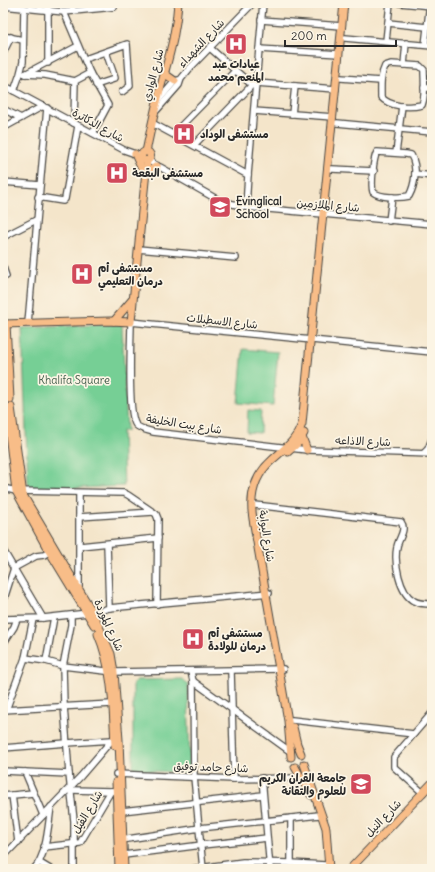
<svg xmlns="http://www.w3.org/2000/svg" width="435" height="872" viewBox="0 0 435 872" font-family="Delius,'Playpen Sans Arabic',sans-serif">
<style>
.green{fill:#76cf95;stroke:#507d60}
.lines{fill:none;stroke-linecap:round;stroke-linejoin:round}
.minor-casing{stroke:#494743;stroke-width:8}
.major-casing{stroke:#494743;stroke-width:9}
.minor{stroke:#fff;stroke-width:5.5}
.major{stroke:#f8bd88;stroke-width:7}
.labels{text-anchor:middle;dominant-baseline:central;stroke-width:3.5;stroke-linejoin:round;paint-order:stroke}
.street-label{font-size:11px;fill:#2b2b2b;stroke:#fcf5e5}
.poi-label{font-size:11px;font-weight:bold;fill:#2b2b2b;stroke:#fcf5e5;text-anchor:start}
.park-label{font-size:11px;fill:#425c4b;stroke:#fcf5e5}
</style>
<rect width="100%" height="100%" fill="#fcf5e5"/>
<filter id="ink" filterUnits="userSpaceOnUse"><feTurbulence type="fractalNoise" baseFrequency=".025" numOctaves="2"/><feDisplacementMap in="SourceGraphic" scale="8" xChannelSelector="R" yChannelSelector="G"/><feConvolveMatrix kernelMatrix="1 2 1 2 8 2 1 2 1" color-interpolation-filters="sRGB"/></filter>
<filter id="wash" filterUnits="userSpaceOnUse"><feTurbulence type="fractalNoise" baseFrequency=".012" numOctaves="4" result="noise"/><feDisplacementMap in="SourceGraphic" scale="16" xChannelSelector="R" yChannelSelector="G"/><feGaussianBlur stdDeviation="0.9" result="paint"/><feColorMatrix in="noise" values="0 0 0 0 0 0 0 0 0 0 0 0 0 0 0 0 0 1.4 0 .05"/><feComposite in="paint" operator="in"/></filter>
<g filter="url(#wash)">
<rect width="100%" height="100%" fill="#f4e5ca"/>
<g class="green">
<polygon points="122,324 127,431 122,431 124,486 35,490 31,488 28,484 22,328"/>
<polygon points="243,349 278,352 273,406 238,403"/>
<polygon points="248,410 261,411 260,433 247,432"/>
<polygon points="182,679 188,685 190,773 133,770 133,683 136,680"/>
</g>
</g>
<g filter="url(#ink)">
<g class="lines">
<g class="minor-casing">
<g id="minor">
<polyline points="72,3 73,11"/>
<polyline points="125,3 130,3"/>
<polyline points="400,3 432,6"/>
<polyline points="3,6 64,12 114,7"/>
<polyline points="64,12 90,73 108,105 93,133"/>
<polyline points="261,20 342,26"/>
<polyline points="388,23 427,27"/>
<polyline points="3,36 23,40"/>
<polyline points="345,38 432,46"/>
<polyline points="386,41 390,3"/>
<polyline points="425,45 430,3"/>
<polyline points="210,48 252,85 256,83 336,89"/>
<polyline points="259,49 339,54"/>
<polyline points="3,53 11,37"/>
<polyline points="85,59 127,44 130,86 122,92"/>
<polyline points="48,63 48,3"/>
<path d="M391 64 420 66 424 70C424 81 426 95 422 105 409 108 390 107 381 97 381 86 380 76 385 66Z"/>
<polyline points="404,65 406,43"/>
<polyline points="25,74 78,46"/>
<polyline points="25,74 45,75 75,81"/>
<polyline points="341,78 380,81"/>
<polyline points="3,85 124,150 141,156"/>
<polyline points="96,85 114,79 115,78 106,52"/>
<polyline points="424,88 432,88"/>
<polyline points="14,91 20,74 23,62 24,8"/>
<polyline points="157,102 175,81 179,80"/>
<polyline points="3,109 21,118"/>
<polyline points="156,111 179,85 181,79 190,68 253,3"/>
<polyline points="254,111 333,117"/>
<polyline points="292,114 295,86"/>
<polyline points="74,123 75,81 90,73"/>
<polyline points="152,123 248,175"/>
<polyline points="337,123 432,132"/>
<polyline points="3,128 43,106"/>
<polyline points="173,134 235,71"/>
<polyline points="194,145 252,85"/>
<path d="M377 152 406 154 411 155C418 167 415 185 409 196 401 198 380 198 373 192 371 185 373 159 377 152Z"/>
<polyline points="396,153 402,106"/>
<polyline points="148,160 157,166 160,167 220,201 246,207 432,224"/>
<polyline points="332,169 374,171"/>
<polyline points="415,174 432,176"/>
<polyline points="3,182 40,185"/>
<polyline points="38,197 63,201 65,199 78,126"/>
<polyline points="246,207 248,175 263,3"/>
<polyline points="389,221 392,197"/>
<polyline points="3,237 36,220"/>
<polyline points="138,249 236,258"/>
<polyline points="3,267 6,276"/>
<polyline points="28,323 47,108"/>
<path d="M432 352 131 322C131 339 127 414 136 425 140 429 147 430 153 432L307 450 432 454"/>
<polyline points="424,453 428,449 432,439"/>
<polyline points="3,488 16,491 124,493 128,495 156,514 158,519 157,604"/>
<polyline points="79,493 79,588"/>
<path d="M255 505 401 522C407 530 398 539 397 547 394 562 399 593 414 601 419 604 426 604 432 604"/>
<polyline points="79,517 153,512"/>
<polyline points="107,544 109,608"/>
<polyline points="80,546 158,538"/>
<polyline points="3,550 43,618"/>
<polyline points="3,602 14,568 36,556 44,555 49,552"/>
<polyline points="93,613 109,608 269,593"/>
<polyline points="3,619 43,618 88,613"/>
<polyline points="3,644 14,627 17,619"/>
<polyline points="25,658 46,661 63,666 114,672 283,669"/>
<polyline points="46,661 54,617"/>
<polyline points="231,671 234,779"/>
<polyline points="191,672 193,681 291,752"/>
<polyline points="193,681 194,777 203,869"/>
<polyline points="3,710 112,704"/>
<polyline points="6,710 25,658 33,619"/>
<polyline points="292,720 414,734"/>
<polyline points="3,748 67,743 112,740"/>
<polyline points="3,771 69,774 74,821 74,869"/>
<polyline points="25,772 43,815"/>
<polyline points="69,774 64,706 63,666 71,625 71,616"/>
<polyline points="116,774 234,779 302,778"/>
<polyline points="262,778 270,869"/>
<polyline points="71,790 111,791"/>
<polyline points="423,793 394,767 394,757 432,713"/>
<polyline points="12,795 18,842"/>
<polyline points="3,796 33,793"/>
<polyline points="122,811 263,795"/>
<polyline points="121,840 200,828 319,815"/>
<polyline points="44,847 80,843 111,791 117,791"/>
<polyline points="124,855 202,845 267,838"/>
<polyline points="3,857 81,776 111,741"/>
<polyline points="40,863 50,869"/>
<polyline points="291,863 291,818"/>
<path d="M34 869C47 855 48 826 51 807"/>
<polyline points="192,869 243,862 291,863 325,865"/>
</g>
</g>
<g class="major-casing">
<g id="major">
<polyline points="165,74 175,81"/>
<circle cx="146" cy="156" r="4.5"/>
<path d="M146 152C150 133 154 113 159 94 167 62 176 37 178 3"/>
<polyline points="135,154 144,174"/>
<polyline points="146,173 157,166"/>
<polyline points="114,321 132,300"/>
<polyline points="3,324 110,321 131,322 147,161"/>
<polyline points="6,324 10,399"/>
<polyline points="3,370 5,398"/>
<polyline points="11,407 23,495 93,613 111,654 114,672 119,740 124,869"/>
<polyline points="6,409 16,491 46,546 94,625"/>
<polyline points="302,437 307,450"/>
<polyline points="288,452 299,442 304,433"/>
<path d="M98 634C113 669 113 708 115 746"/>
<polyline points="293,727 297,744 301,754"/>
<path d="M291 757 288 721 253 519C249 496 254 476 272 460 285 448 296 441 302 424L344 3"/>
<polyline points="304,764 326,828 329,869"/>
<polyline points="295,767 311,795"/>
<polyline points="116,782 119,869"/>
<polyline points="350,869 432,783"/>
</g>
</g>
<use href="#minor" class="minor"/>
<use href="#major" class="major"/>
</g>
</g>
<defs>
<g id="hospital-square" transform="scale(1.15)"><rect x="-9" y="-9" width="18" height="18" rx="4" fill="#d1495b" stroke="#fcf5e5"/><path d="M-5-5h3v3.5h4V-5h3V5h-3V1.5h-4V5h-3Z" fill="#fff"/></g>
<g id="university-square" transform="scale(1.15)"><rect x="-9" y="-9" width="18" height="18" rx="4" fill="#d1495b" stroke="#fcf5e5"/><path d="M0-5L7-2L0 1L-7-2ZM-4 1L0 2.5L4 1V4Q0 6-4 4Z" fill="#fff"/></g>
</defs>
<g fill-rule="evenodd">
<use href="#hospital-square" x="236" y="44"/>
<use href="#hospital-square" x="184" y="134"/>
<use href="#hospital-square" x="117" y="173"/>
<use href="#university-square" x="220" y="207"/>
<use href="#hospital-square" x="82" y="274"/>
<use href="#hospital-square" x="193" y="639"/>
<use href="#university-square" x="361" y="784"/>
</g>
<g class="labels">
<g class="street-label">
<text transform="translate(201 43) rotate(-47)">شارع الشهداء</text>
<text transform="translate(153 75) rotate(-75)">شارع الوادي</text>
<text transform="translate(98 125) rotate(29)">شارع الدكاترة</text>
<text transform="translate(328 205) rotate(5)">شارع الملازمين</text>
<text transform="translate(222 321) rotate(6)">شارع الاسطبلات</text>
<text transform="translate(184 424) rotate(9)">شارع بيت الخليفة</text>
<text transform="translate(363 441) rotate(2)">شارع الاذاعه</text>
<text transform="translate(267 536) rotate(81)">شارع البوابة</text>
<text transform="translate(109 625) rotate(66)">شارع الموردة</text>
<text transform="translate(211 767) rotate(2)">شارع حامد توفيق</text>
<text transform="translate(87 812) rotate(-59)">شارع الفيل</text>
<text transform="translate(383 818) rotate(-46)">شارع النيل</text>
</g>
<g class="poi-label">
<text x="236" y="64" text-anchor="middle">عيادات عبد<tspan x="236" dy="13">المنعم محمد</tspan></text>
<text x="200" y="134">مستشفى الوداد</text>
<text x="132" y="173">مستشفى البقعة</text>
<text x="236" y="201">Evinglical<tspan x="236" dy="13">School</tspan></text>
<text x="98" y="268">مستشفى أم<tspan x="98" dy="13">درمان التعليمي</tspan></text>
<text x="208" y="633">مستشفى أم<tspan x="208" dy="13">درمان للولادة</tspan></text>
<text x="346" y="778" text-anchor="end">جامعة القران الكريم<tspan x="346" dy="13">للعلوم والتقانة</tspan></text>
</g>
<g class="park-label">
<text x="74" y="380">Khalifa Square</text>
</g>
</g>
<rect width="435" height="872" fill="none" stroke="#fcf5e5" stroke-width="16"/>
<path d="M285 40v6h111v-6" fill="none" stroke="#2b2b2b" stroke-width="2"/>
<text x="291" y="40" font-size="12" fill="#2b2b2b" stroke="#fcf5e5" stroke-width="3" paint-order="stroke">200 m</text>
</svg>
